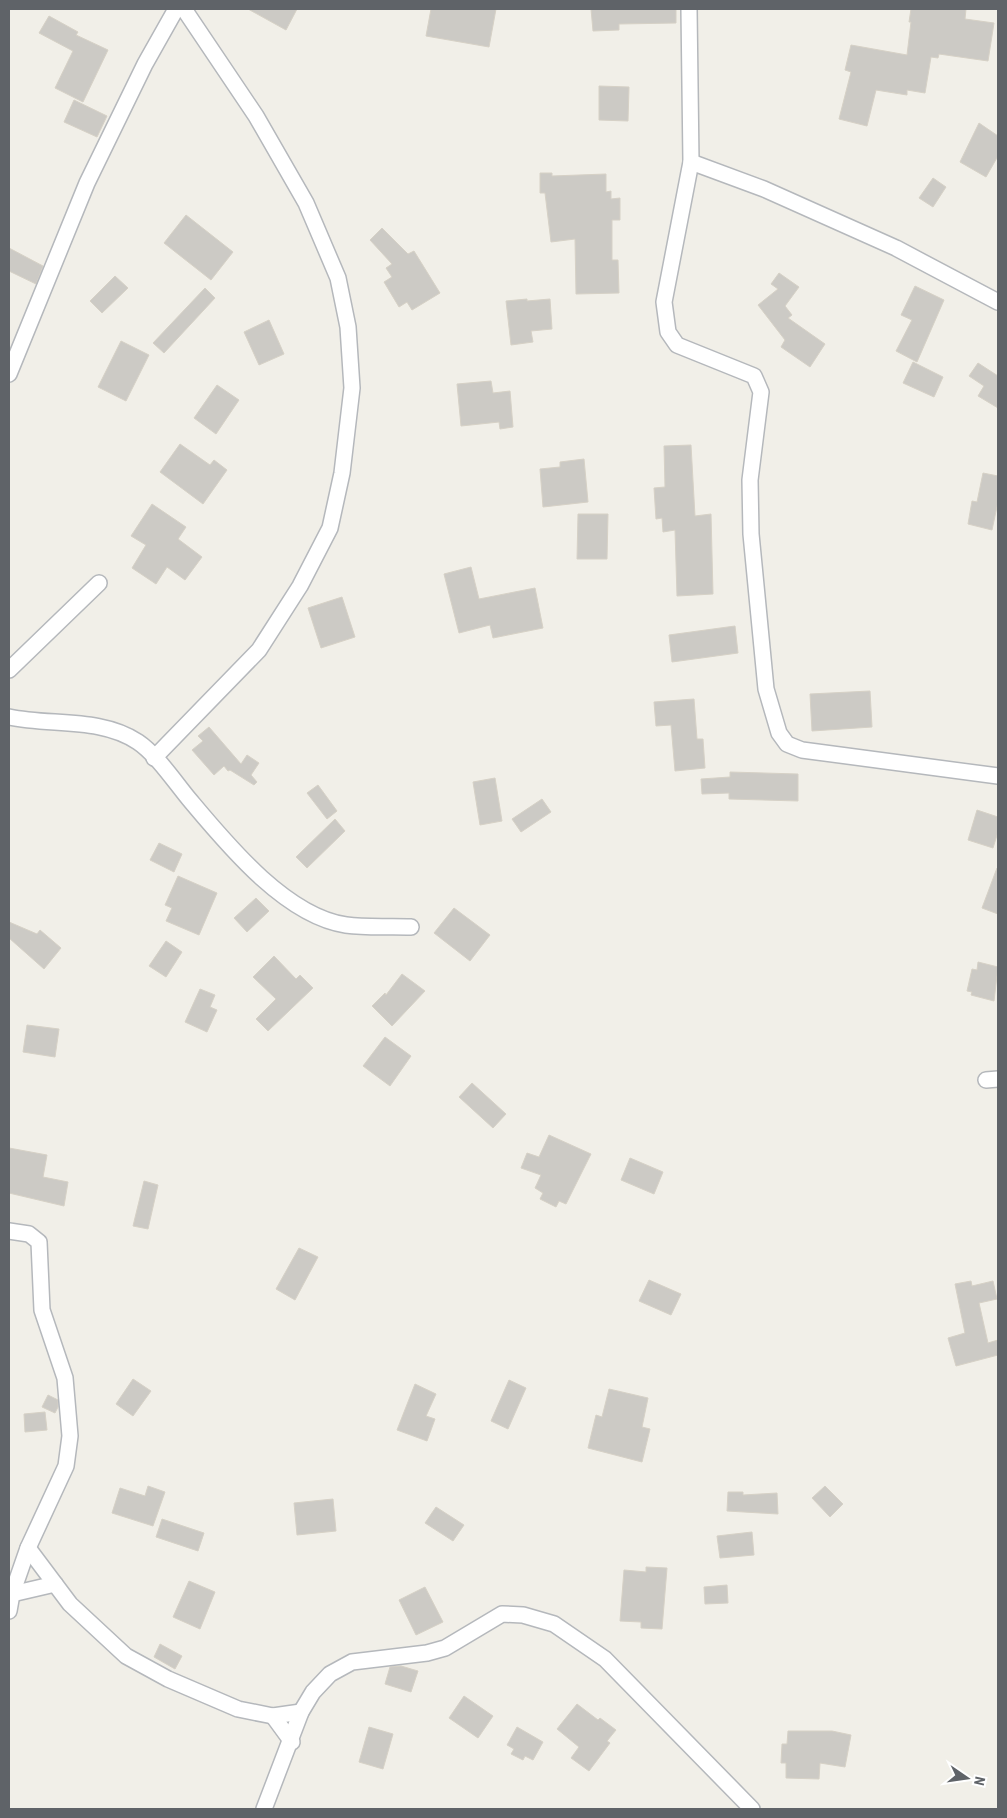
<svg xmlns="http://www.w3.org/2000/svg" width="1007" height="1818" viewBox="0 0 1007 1818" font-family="'Roboto Condensed',sans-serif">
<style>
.building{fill:#cccac5;stroke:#d6d1c6}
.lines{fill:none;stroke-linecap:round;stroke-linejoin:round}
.minor-casing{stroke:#b5b8bc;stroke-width:18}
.minor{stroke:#fff;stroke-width:15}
</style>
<rect width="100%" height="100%" fill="#f1efe8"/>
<g class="building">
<polygon points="248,9 297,9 286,30"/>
<polygon points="431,9 496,9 489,47 426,36"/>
<polygon points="591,9 676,9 676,23 619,24 619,30 593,31"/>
<polygon points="911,9 966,9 965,19 994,23 988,61 939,54 938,58 931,57 925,93 907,90 907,95 876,90 867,126 839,119 851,72 845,70 851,45 907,55 911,22 909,22"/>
<polygon points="49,16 78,32 76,35 108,50 83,102 55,88 73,51 39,33"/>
<polygon points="599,86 629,87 628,121 599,120"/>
<polygon points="74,100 107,116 97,137 64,122"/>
<polygon points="979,123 998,136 998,156 986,177 960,162"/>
<polygon points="540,173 552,173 552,176 606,174 606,192 611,191 611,199 620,198 620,220 612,220 612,260 618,260 619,293 576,294 575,239 551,242 545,193 540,193"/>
<polygon points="933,178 946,187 933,207 919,198"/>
<polygon points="186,215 233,252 211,280 164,243"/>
<polygon points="382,228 408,254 414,251 440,293 412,310 407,302 399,307 384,282 392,277 386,268 392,264 370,240"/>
<polygon points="9,248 43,266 36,284 9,271"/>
<polygon points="779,273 799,287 785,306 792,315 788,318 825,344 810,367 781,347 785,340 758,305 778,289 771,284"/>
<polygon points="115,276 128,288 102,313 90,301"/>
<polygon points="915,286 944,300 917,362 896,351 912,320 901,315"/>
<polygon points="205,288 215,298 164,353 153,343"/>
<polygon points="527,299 527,301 550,299 552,329 531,331 533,342 511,345 506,301"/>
<polygon points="269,320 284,354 259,365 244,332"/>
<polygon points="121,341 149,355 126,401 98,387"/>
<polygon points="913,362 943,377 934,397 903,383"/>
<polygon points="978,363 998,376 998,408 978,396 984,386 969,376"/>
<polygon points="491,381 493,393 510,391 513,427 500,429 499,422 461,426 457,384"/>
<polygon points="217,385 239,400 216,434 194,418"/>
<polygon points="180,444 210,465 214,460 227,470 203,504 160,472"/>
<polygon points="691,445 695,516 711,514 713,594 677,596 675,530 663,532 662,518 656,519 654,488 665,487 664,446"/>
<polygon points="584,459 588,502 543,507 540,469 560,467 560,462"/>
<polygon points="983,473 998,476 998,502 992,530 968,524 972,501 977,502"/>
<polygon points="152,504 186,527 178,539 202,557 185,580 167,567 156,584 132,568 146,545 131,536"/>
<polygon points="578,514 608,514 607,559 577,559"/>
<polygon points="471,567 479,599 535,588 543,628 493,638 490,625 459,633 444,574"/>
<polygon points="342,597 355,637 321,648 308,608"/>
<polygon points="735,626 738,653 672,662 669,635"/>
<polygon points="870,691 872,727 812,731 810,694"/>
<polygon points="694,699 697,739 703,739 705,768 675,771 671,725 656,726 654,702"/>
<polygon points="209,727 241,764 247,755 259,763 251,775 257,782 254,785 230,770 228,771 224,766 214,775 192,750 203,741 198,736"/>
<polygon points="730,772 798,774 798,801 729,799 729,793 702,794 701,779 730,777"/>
<polygon points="495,778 502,821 480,825 473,782"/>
<polygon points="318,785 337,811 327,819 307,793"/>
<polygon points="542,799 551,812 521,832 512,819"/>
<polygon points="977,810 998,817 998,832 993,848 968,840"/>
<polygon points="335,819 345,831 307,868 296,857"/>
<polygon points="159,843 182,854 174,872 150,860"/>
<polygon points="997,868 998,868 998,914 982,908"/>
<polygon points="178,876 217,893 199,935 166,921 172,908 165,905"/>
<polygon points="256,898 269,911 247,932 234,918"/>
<polygon points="454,908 490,935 470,961 434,933"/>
<polygon points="9,922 37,934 40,930 61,948 44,969 9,938"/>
<polygon points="166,941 182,952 166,977 149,966"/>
<polygon points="274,956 296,979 300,975 313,988 268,1031 256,1019 276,999 253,977"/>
<polygon points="978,962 998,967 994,1001 971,995 972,992 967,991 972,969 977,970"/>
<polygon points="402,974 425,991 392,1026 372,1006 385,993 386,995"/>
<polygon points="200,989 215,995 210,1007 217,1010 207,1032 185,1022"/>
<polygon points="27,1025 59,1029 55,1057 23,1052"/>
<polygon points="385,1037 411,1056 390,1086 363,1066"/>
<polygon points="472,1083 506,1114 493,1128 459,1097"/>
<polygon points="549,1135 591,1154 566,1204 559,1201 556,1207 540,1199 543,1193 535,1188 541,1175 521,1168 527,1153 539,1157"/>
<polygon points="9,1148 47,1155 43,1177 68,1182 64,1206 9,1193"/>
<polygon points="630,1158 663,1172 654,1194 621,1180"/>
<polygon points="144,1181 158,1185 148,1229 133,1226"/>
<polygon points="299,1248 318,1257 295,1300 276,1289"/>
<polygon points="649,1280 681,1294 671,1315 639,1301"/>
<polygon points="971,1281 972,1286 993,1281 997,1299 979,1303 988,1343 998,1340 998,1355 956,1366 948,1338 965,1333 955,1284"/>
<polygon points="133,1379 151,1391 133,1416 116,1404"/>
<polygon points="509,1380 526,1388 508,1429 491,1421"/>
<polygon points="415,1384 436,1394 426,1416 435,1419 427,1441 397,1430"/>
<polygon points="609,1389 648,1398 642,1427 650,1429 642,1462 588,1448 596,1415 602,1417"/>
<polygon points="48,1395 58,1400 58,1407 55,1413 42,1407"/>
<polygon points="45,1412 47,1430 25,1432 24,1414"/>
<polygon points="148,1486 165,1492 153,1526 112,1513 120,1488 145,1496"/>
<polygon points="825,1486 843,1504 830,1517 812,1498"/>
<polygon points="728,1492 743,1492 743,1495 777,1493 778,1514 727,1511"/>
<polygon points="333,1499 336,1531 297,1535 294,1503"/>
<polygon points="436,1507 464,1525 453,1541 425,1523"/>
<polygon points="162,1519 204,1533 198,1551 156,1537"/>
<polygon points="752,1532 754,1555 720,1558 717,1536"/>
<polygon points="646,1567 667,1568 662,1629 641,1628 641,1622 620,1621 624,1570 646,1572"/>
<polygon points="189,1581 215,1592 200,1629 173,1617"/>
<polygon points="727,1585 728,1603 705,1604 704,1587"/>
<polygon points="425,1587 443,1622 416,1635 399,1600"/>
<polygon points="160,1644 182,1656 175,1669 154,1657"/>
<polygon points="401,1666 418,1671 411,1692 385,1684 390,1667"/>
<polygon points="464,1696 493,1716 478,1738 449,1718"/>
<polygon points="577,1704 598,1720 600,1718 616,1730 607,1741 610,1743 589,1771 571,1758 579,1747 557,1729"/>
<polygon points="369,1727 393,1734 383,1769 359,1762"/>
<polygon points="517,1727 543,1742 533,1760 525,1756 523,1760 511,1754 514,1749 507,1745"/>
<polygon points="788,1731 832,1731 851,1735 845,1767 820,1763 819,1779 786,1778 786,1763 781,1763 782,1744 787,1744"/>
</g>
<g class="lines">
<g class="minor-casing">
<g id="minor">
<polyline points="689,9 691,162 664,302 668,332 677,345 754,376 761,392 750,480 751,534 766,689 779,733 787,744 802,750 998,776"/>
<polyline points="691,162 764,189 896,248 998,302"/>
<polyline points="9,374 87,183 145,64 176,9"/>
<polyline points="9,670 99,583"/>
<path d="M9 717C51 726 101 717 138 742 156 754 175 782 189 799 226 843 285 916 346 925 367 928 390 926 411 927"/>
<polyline points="154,758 259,650 300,586 330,528 342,473 352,388 348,327 338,278 306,203 256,116 184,9"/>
<polyline points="986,1080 998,1079"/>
<polyline points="9,1231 29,1234 39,1242 42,1310 65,1378 70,1436 66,1466 28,1548 12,1594 9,1611"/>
<polyline points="28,1548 70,1604 126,1656 168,1679 238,1709 273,1716 301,1712"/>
<polyline points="12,1594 55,1584"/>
<polyline points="273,1716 292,1742"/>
<polyline points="264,1809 301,1712 313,1692 330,1674 352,1662 427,1653 445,1648 502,1614 523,1615 554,1624 605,1659 752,1809"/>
</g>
</g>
<use href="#minor" class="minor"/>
</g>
<rect width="1007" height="1818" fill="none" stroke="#5f6368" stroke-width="20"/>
<g transform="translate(967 1778) rotate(103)" stroke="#ffffff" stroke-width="4" paint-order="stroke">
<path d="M0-4L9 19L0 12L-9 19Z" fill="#5f6368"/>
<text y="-8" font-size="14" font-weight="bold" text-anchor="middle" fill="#5f6368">N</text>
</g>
</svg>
